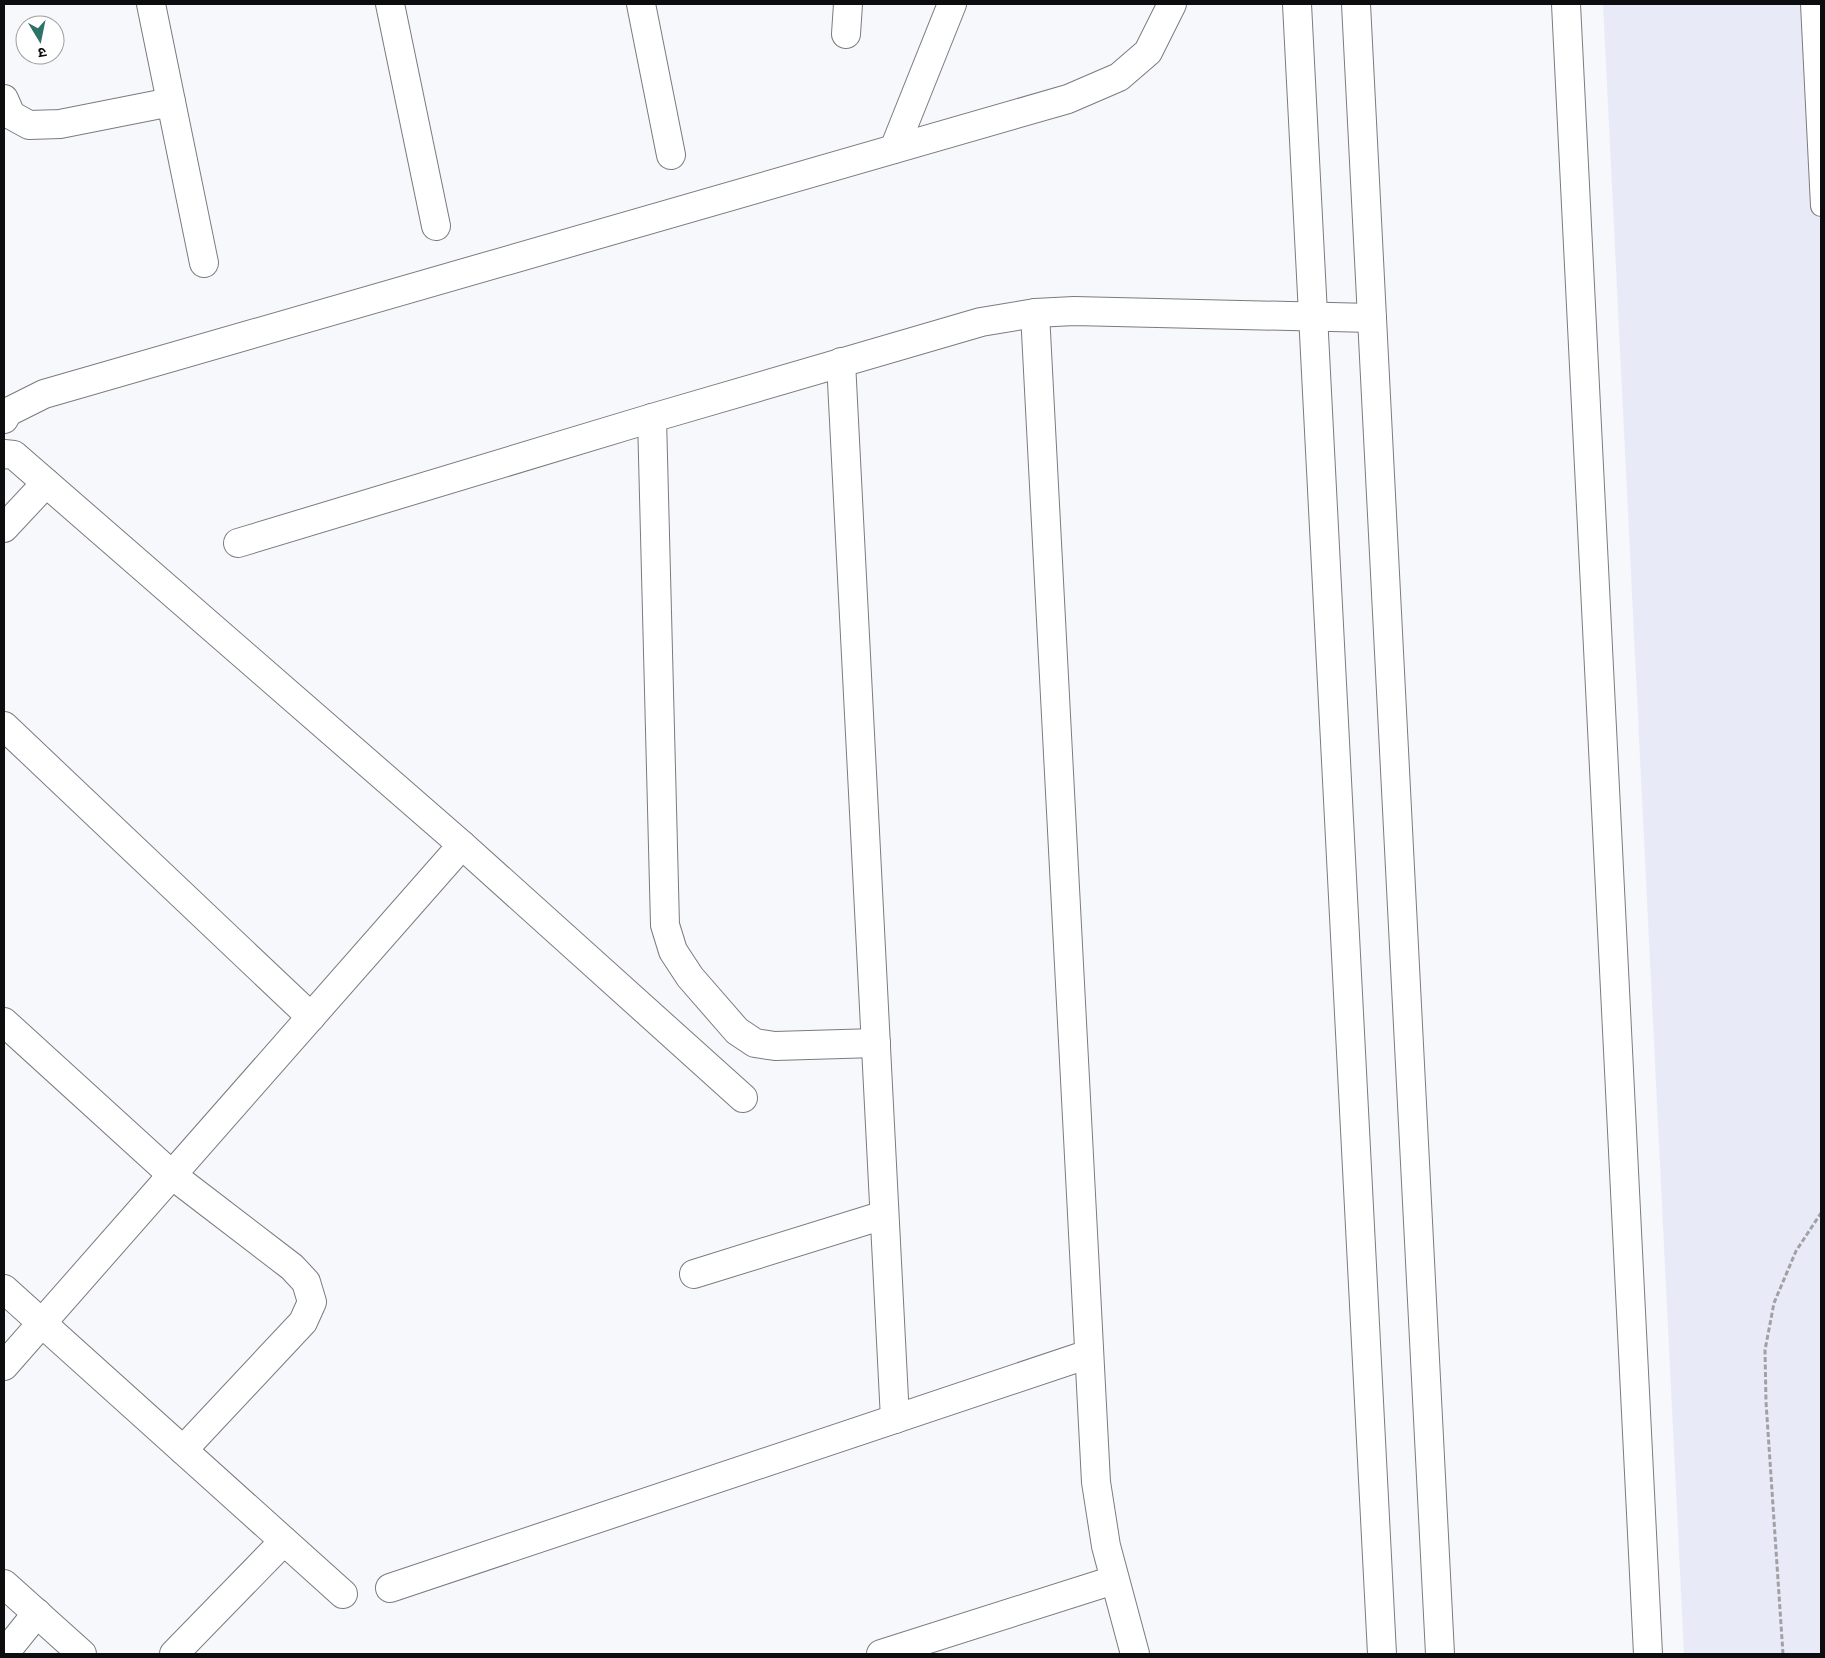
<svg xmlns="http://www.w3.org/2000/svg" width="1825" height="1658" viewBox="0 0 1825 1658" font-family="Inter,'Noto Sans Devanagari',sans-serif">
<style>
.built{fill:#e8ebf7}
.lines{fill:none;stroke-linecap:round;stroke-linejoin:round}
.service-casing{stroke:#7a7b7f;stroke-width:22}
.minor-casing{stroke:#7a7b7f;stroke-width:30}
.path{stroke:#a1a1a5;stroke-width:3;stroke-dasharray:5 2.5;stroke-linecap:butt}
.service{stroke:#fff;stroke-width:20}
.minor{stroke:#fff;stroke-width:28}
</style>
<rect width="100%" height="100%" fill="#f7f8fc"/>
<polygon class="built" points="1603,4 1821,4 1821,1654 1684,1654"/>
<g class="lines">
<g class="service-casing">
<polyline id="service" points="1811,4 1821,206"/>
</g>
<g class="minor-casing">
<g id="minor">
<polyline points="151,4 204,263"/>
<polyline points="390,4 436,226"/>
<polyline points="641,4 671,155"/>
<polyline points="1297,4 1382,1654"/>
<polyline points="1356,4 1440,1654"/>
<polyline points="1566,4 1648,1654"/>
<polyline points="846,34 848,4"/>
<polyline points="4,99 11,115 29,125 60,124 171,102"/>
<polyline points="894,149 952,4"/>
<polyline points="1035,313 1096,1482 1106,1546 1135,1654"/>
<polyline points="841,362 895,1419"/>
<polyline points="652,418 665,925 673,951 690,977 737,1031 755,1043 775,1046 876,1043"/>
<polyline points="4,419 8,412 44,394 1068,99 1119,77 1148,52 1172,4"/>
<polyline points="4,454 14,455 462,845 743,1098"/>
<polyline points="4,528 46,483"/>
<polyline points="238,543 652,418 981,322 1035,313 1074,311 1372,318"/>
<polyline points="4,726 311,1017"/>
<polyline points="4,1022 172,1175 292,1267 306,1282 312,1302 303,1322 183,1450"/>
<polyline points="694,1274 884,1215"/>
<polyline points="4,1289 343,1594"/>
<polyline points="4,1366 462,845"/>
<polyline points="4,1584 82,1654"/>
<polyline points="390,1588 1089,1354"/>
<polyline points="4,1654 37,1613"/>
<polyline points="174,1654 284,1541"/>
<polyline points="881,1654 1114,1580"/>
</g>
</g>
<polyline class="path" points="1783,1654 1766,1402 1765,1350 1774,1303 1796,1251 1821,1213"/>
<use href="#service" class="service"/>
<use href="#minor" class="minor"/>
</g>
<rect width="1825" height="1658" fill="none" stroke="#0d0d0f" stroke-width="10"/>
<g transform="translate(40 40) rotate(170)"><circle r="24" fill="#ffffff" stroke="#9e9e9f"/>
<path d="M0-4L9 19L0 12L-9 19Z" fill="#2e7367"/>
<text y="-8" font-size="14" font-weight="bold" text-anchor="middle" fill="#0d0d0f">उ</text>
</g>
</svg>
